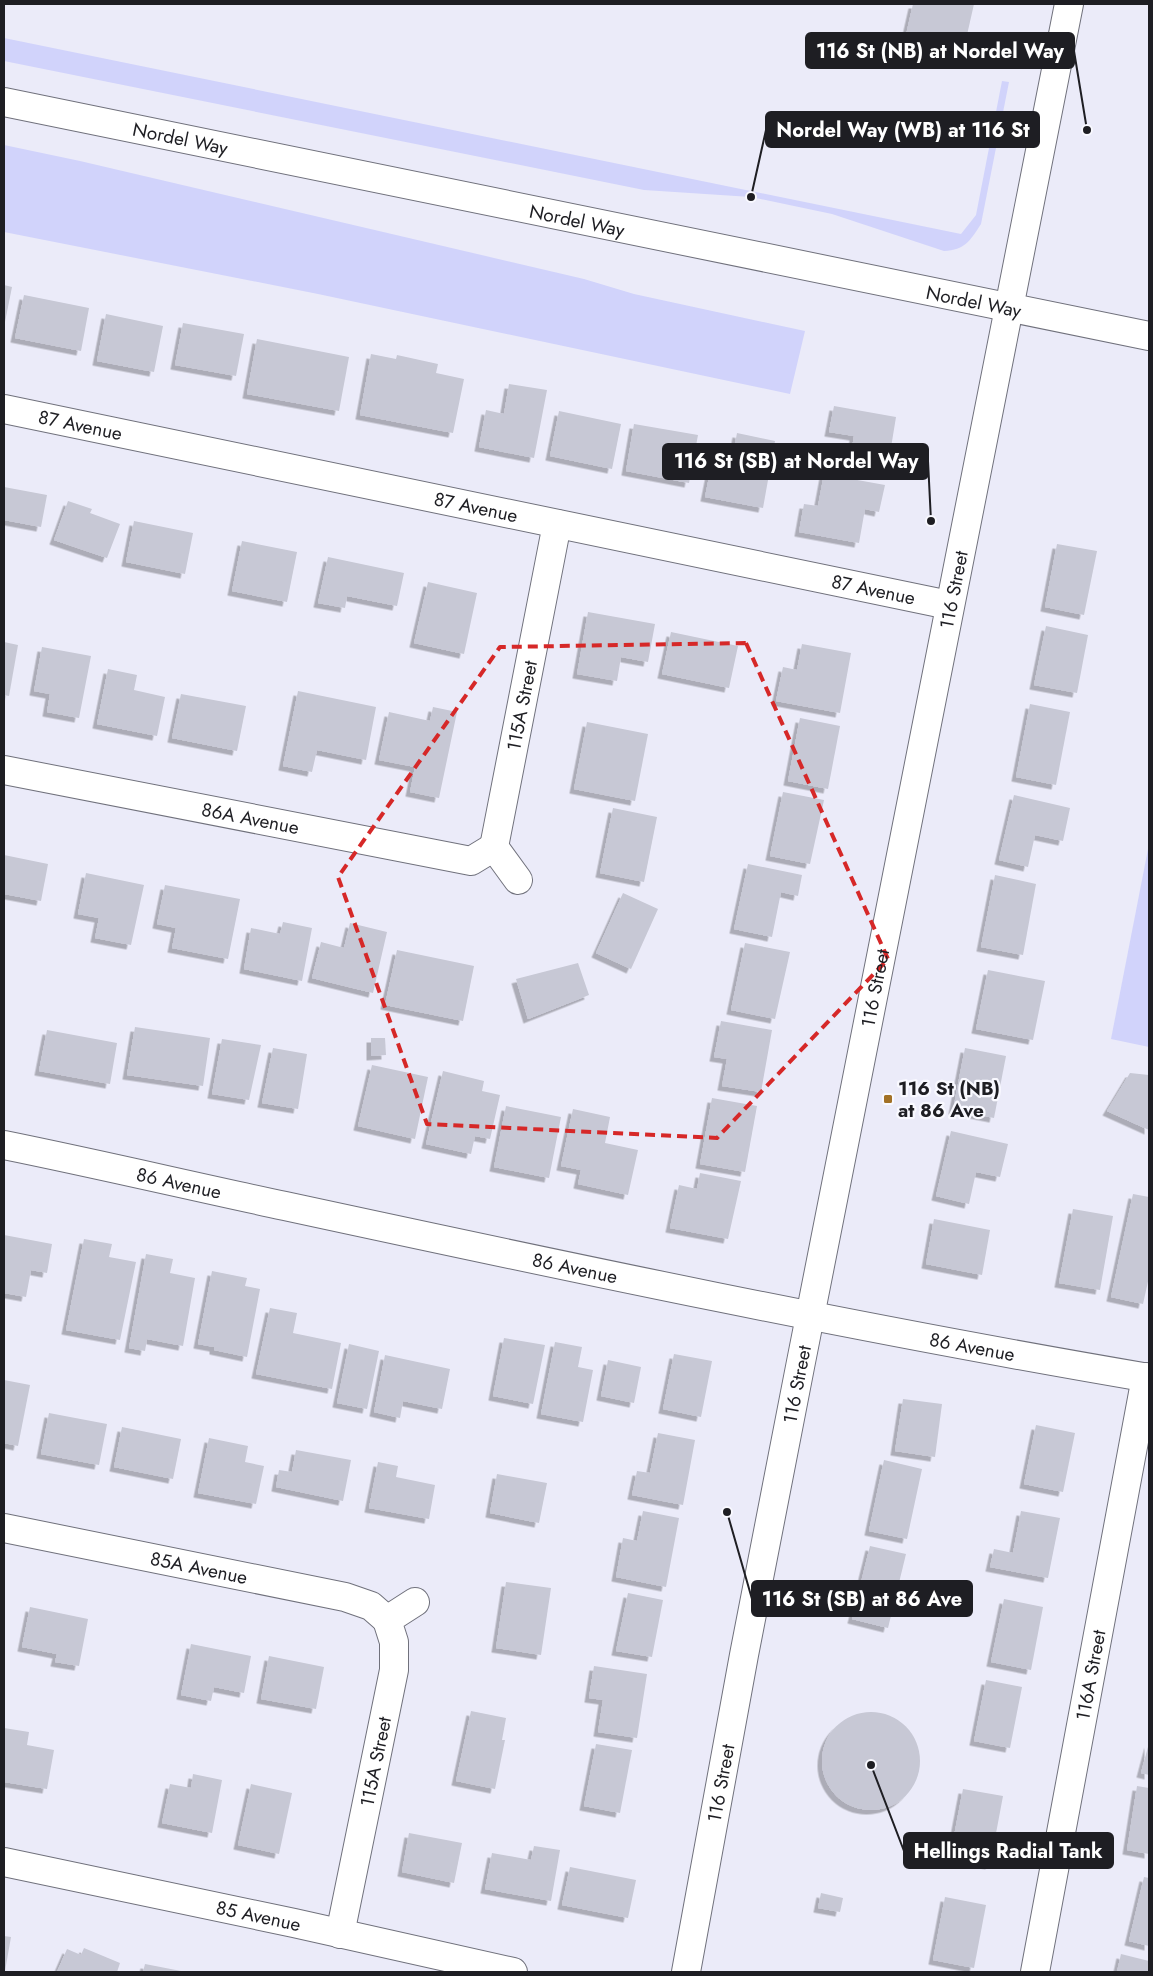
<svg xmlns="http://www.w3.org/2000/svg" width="1153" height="1976" viewBox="0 0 1153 1976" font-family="Jost,sans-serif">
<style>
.green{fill:#d1d3fb}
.building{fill:#c7c8d5;filter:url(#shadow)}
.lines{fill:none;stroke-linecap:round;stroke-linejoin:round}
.minor-casing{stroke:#70717c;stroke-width:30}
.major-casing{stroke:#70717c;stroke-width:30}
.minor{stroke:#fff;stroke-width:28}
.major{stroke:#fff;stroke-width:28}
.marked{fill:none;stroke:#d62828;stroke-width:4;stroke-dasharray:10 6;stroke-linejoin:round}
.poi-dot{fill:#a27126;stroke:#f9f9ff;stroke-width:2}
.labels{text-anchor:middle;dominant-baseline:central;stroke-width:4.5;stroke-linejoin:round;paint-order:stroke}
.street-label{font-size:19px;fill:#1e1e23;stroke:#f9f9ff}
.poi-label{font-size:19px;font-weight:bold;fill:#1e1e23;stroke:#f9f9ff;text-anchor:start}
.leader{fill:none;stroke:#1e1e23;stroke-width:2}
.callout-dot{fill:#1e1e23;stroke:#f9f9ff;stroke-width:2}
.callout{fill:#1e1e23;stroke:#1e1e23;stroke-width:2}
.callout-label{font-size:20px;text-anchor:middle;font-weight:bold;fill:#fff}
</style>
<defs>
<filter id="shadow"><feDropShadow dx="-4.5" dy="4.5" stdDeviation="0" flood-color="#0004"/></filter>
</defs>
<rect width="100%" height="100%" fill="#ebebf9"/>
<g class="green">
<path d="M4 38 961 234 976 215 1002 81 1009 82 981 224C970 241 965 250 944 251L832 214 751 197 644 190 4 61Z"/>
<polygon points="4,145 80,161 584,279 634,294 805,331 790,394 318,294 4,232"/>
<polygon points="1149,844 1149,1047 1111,1039"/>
</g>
<g class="building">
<polygon points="913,4 974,4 962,57 904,44"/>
<polygon points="4,285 12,287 5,322 4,322"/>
<polygon points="24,295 89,308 81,351 15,338"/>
<polygon points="106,314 163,326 154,372 97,361"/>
<polygon points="183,323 244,334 236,376 175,365"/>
<polygon points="257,339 349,357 339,411 247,394"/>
<polygon points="371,354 396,359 397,355 438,364 436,373 464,379 453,433 360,415"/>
<polygon points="509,384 547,390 534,458 479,447 486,410 504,414"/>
<polygon points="834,406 896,417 887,472 849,466 854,436 829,432"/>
<polygon points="559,411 621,424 612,469 550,456"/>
<polygon points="634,424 698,435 689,483 626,471"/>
<polygon points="737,433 775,441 763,508 705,497 713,457 732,460"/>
<polygon points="824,474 885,485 879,512 865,509 859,543 799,532 804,504 818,506"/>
<polygon points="4,487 47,495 41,527 4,520"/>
<polygon points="68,501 92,509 90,513 120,524 107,558 54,540"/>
<polygon points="134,521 193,533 185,574 126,562"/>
<polygon points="242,541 297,552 287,602 232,591"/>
<polygon points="1057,544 1097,551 1084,615 1045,607"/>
<polygon points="328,557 404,573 397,606 347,596 345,608 318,603"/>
<polygon points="428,582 477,593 464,654 414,643"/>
<polygon points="588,612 655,624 648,662 621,657 617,681 577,674"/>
<polygon points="1046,626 1088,635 1077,693 1034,685"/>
<polygon points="671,632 738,646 729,688 662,674"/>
<polygon points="4,642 18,645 9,696 4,695"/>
<polygon points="802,644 851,653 840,713 776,701 783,667 797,670"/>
<polygon points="42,647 91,656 79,718 47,712 50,694 34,691"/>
<polygon points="108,669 137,675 134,690 165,697 157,736 97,724"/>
<polygon points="298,691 376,707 366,760 317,750 312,772 283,766"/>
<polygon points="181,694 246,706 237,751 172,738"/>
<polygon points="1030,704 1070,712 1056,785 1016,777"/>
<polygon points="433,707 457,712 439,798 410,792 415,767 379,760 389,712 430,721"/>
<polygon points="800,718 840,726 828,789 788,781"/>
<polygon points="587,722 648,734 635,801 574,789"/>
<polygon points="783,792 824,800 810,864 770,856"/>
<polygon points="1014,795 1070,808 1063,841 1035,835 1028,867 999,860"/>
<polygon points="613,808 657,817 644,882 600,873"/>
<polygon points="4,855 48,864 41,901 4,894"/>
<polygon points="748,864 802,875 798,896 781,892 772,937 734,929"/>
<polygon points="86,873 144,885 131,945 95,938 99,918 78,914"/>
<polygon points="995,875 1036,884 1023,955 981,947"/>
<polygon points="165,885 240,899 228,959 172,948 176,928 157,924"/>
<polygon points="623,893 658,909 631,969 596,953"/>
<polygon points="283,922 312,928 302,981 244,969 251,928 280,934"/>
<polygon points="350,923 387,932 373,993 312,978 321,942 344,948"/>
<polygon points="745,943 790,952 775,1019 731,1010"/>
<polygon points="397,950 474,966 463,1021 385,1005"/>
<polygon points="578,963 589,995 528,1019 516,979"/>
<polygon points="988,970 1045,981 1033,1040 976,1029"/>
<polygon points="721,1021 772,1030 761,1092 722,1086 727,1059 714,1057"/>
<polygon points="135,1027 210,1038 203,1086 127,1075"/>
<polygon points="47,1030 117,1043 110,1084 39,1071"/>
<polygon points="371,1038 385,1038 386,1055 371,1056"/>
<polygon points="222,1039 261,1045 249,1100 212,1094"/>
<polygon points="273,1048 307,1054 298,1109 262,1103"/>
<polygon points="965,1048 1006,1056 994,1118 953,1110"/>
<polygon points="372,1065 428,1077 415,1139 358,1126"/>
<polygon points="443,1071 484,1081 482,1091 500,1095 490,1139 475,1136 471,1154 426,1144"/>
<polygon points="1130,1073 1149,1075 1149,1130 1107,1111"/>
<polygon points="712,1098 757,1106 745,1172 700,1164"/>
<polygon points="506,1106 561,1117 549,1178 494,1167"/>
<polygon points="573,1109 610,1117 605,1143 638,1150 628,1195 578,1184 581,1170 561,1166"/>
<polygon points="951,1131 1008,1144 1000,1177 976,1172 969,1204 936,1196"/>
<polygon points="700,1173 741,1181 728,1239 670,1228 679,1185 697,1189"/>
<polygon points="1133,1194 1149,1197 1149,1277 1143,1304 1111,1297"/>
<polygon points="1073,1209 1113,1216 1100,1290 1059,1283"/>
<polygon points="934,1219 990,1230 982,1275 926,1264"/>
<polygon points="4,1235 52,1244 47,1273 31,1270 26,1297 4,1293"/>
<polygon points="84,1239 112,1244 109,1257 136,1262 120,1340 66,1330"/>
<polygon points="146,1254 173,1259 170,1273 195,1278 183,1346 147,1339 145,1351 129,1348"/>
<polygon points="212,1271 247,1278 245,1286 260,1289 247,1357 214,1350 214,1347 198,1344"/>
<polygon points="270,1308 297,1313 293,1333 341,1343 332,1389 256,1374"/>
<polygon points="504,1338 545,1345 533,1404 493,1396"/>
<polygon points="555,1342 582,1347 578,1367 593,1370 583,1422 541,1414"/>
<polygon points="349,1344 379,1351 367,1409 337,1403"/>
<polygon points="674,1354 712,1361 701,1417 663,1409"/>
<polygon points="385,1355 450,1369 442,1409 403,1401 400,1418 374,1412"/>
<polygon points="608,1360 641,1367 634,1403 601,1396"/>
<polygon points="4,1380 30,1385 18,1446 4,1443"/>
<polygon points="903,1399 942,1404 935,1457 895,1451"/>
<polygon points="49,1413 107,1424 99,1465 41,1454"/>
<polygon points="1036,1425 1075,1433 1063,1492 1024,1484"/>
<polygon points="122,1427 181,1439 173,1479 114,1467"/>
<polygon points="658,1433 695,1440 683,1505 632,1495 637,1471 650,1473"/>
<polygon points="209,1438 248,1446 245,1462 264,1466 256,1504 198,1493"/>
<polygon points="296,1450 351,1460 343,1501 276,1487 279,1470 292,1472"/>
<polygon points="884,1460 922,1469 907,1539 869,1531"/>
<polygon points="378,1462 398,1466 396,1477 435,1485 429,1519 369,1508"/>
<polygon points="497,1474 547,1483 539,1523 490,1513"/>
<polygon points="643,1511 679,1518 666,1587 616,1577 623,1538 637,1541"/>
<polygon points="1021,1511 1060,1518 1048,1578 990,1567 994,1549 1013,1553"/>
<polygon points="870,1546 906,1554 888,1628 852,1619"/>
<polygon points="506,1582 551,1588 541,1655 496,1648"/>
<polygon points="628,1593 663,1600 652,1657 616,1651"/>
<polygon points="1004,1599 1043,1607 1031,1670 991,1662"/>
<polygon points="30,1607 88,1619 79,1666 55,1662 57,1654 22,1647"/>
<polygon points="191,1644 251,1656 244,1693 214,1687 211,1701 181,1695"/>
<polygon points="269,1656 324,1667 316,1709 261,1699"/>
<polygon points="594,1666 647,1674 637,1738 598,1732 603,1700 589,1698"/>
<polygon points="986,1680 1022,1687 1010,1748 974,1741"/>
<polygon points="471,1711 506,1718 502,1740 505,1740 495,1789 456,1781"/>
<circle cx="871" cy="1761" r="49"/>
<polygon points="4,1728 29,1732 27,1745 54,1750 47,1789 4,1782"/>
<polygon points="1149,1743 1149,1775 1141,1773"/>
<polygon points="596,1744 632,1750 620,1813 584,1806"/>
<polygon points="193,1774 222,1780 212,1833 162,1823 170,1784 191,1788"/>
<polygon points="251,1784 292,1793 279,1854 238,1845"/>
<polygon points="1137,1786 1149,1788 1149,1854 1127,1850"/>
<polygon points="963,1789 1003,1796 990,1865 950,1857"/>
<polygon points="409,1833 462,1843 454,1883 402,1872"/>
<polygon points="534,1846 560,1850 551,1901 485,1889 492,1853 531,1860"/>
<polygon points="570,1867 636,1880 628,1918 562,1905"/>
<polygon points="1144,1877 1149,1878 1149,1946 1129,1941"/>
<polygon points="821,1893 843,1898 840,1912 818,1908"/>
<polygon points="945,1897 986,1905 974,1968 933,1960"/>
<polygon points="4,1936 11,1937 5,1971 4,1971"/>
<polygon points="84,1948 120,1963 117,1972 57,1972 67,1949 81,1955"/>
<polygon points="1121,1954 1149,1961 1149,1972 1117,1972"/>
<polygon points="145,1964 181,1971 181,1972 143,1972"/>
</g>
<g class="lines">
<g class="minor-casing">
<g id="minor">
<path id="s1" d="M4 409 949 605"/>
<path id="s2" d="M4 770 471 861 494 847"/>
<path id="s3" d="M518 880 494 847 557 524"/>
<path id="s4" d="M4 1145C98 1164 191 1186 285 1206 572 1268 860 1329 1149 1378"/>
<path id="s5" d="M4 1528 345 1597 371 1606 387 1620"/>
<path id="s6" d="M4 1862 294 1923 513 1972"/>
<path id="s7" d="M340 1934 394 1670V1642L387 1620 415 1602"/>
<path id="s8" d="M686 1972 744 1655 800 1367 1069 4"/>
<path id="s9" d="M1035 1972 1146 1377"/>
</g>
</g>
<g class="major-casing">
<g id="major">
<path id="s10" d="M4 102C386 180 767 261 1149 336"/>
</g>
</g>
<use href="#minor" class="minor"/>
<use href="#major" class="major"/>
</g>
<path class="marked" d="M746 643 888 959 717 1138 427 1124 338 877 500 647Z"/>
<rect class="poi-dot" x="883" y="1094" width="10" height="10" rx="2.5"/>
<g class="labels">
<g class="street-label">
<text stroke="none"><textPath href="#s10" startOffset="180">Nordel Way</textPath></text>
<text stroke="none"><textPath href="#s10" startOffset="585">Nordel Way</textPath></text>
<text stroke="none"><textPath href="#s10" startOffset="990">Nordel Way</textPath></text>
<text stroke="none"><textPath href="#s1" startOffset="78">87 Avenue</textPath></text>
<text stroke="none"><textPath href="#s1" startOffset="482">87 Avenue</textPath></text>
<text stroke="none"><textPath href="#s1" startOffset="888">87 Avenue</textPath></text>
<text stroke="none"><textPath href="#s8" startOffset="1408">116 Street</textPath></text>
<text stroke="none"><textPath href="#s3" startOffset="185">115A Street</textPath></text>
<text stroke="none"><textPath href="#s2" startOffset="251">86A Avenue</textPath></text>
<text stroke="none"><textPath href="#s8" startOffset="1002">116 Street</textPath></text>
<text stroke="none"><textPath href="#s4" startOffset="179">86 Avenue</textPath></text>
<text stroke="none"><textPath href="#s4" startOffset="584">86 Avenue</textPath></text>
<text stroke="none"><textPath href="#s4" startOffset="989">86 Avenue</textPath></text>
<text stroke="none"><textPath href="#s8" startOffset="598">116 Street</textPath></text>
<text stroke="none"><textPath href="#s5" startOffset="199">85A Avenue</textPath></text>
<text stroke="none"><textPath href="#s9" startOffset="302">116A Street</textPath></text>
<text stroke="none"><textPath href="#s7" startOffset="176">115A Street</textPath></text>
<text stroke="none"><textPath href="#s8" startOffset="192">116 Street</textPath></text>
<text stroke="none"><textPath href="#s6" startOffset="260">85 Avenue</textPath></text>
</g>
<g class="poi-label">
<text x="898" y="1088">116 St (NB)<tspan x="898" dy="22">at 86 Ave</tspan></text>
</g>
</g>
<path class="leader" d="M1087 130L1074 51M751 197L766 130M931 521L928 461M727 1512L752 1599M871 1765L904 1851"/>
<g class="callout-dot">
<circle cx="1087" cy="130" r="5"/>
<circle cx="751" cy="197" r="5"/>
<circle cx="931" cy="521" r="5"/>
<circle cx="727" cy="1512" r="5"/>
<circle cx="871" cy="1765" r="5"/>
</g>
<g class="callout">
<rect x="806" y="33" width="268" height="35" rx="5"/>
<rect x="766" y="112" width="273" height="35" rx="5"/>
<rect x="663" y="444" width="265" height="35" rx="5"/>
<rect x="752" y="1581" width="220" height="35" rx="5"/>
<rect x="904" y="1833" width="209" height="35" rx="5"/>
</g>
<g class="callout-label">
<text x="940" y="58">116 St (NB) at Nordel Way</text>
<text x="903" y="137">Nordel Way (WB) at 116 St</text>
<text x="796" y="468">116 St (SB) at Nordel Way</text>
<text x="862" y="1606">116 St (SB) at 86 Ave</text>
<text x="1008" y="1858">Hellings Radial Tank</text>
</g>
<rect width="1153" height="1976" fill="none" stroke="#1e1e23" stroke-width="10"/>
</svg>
